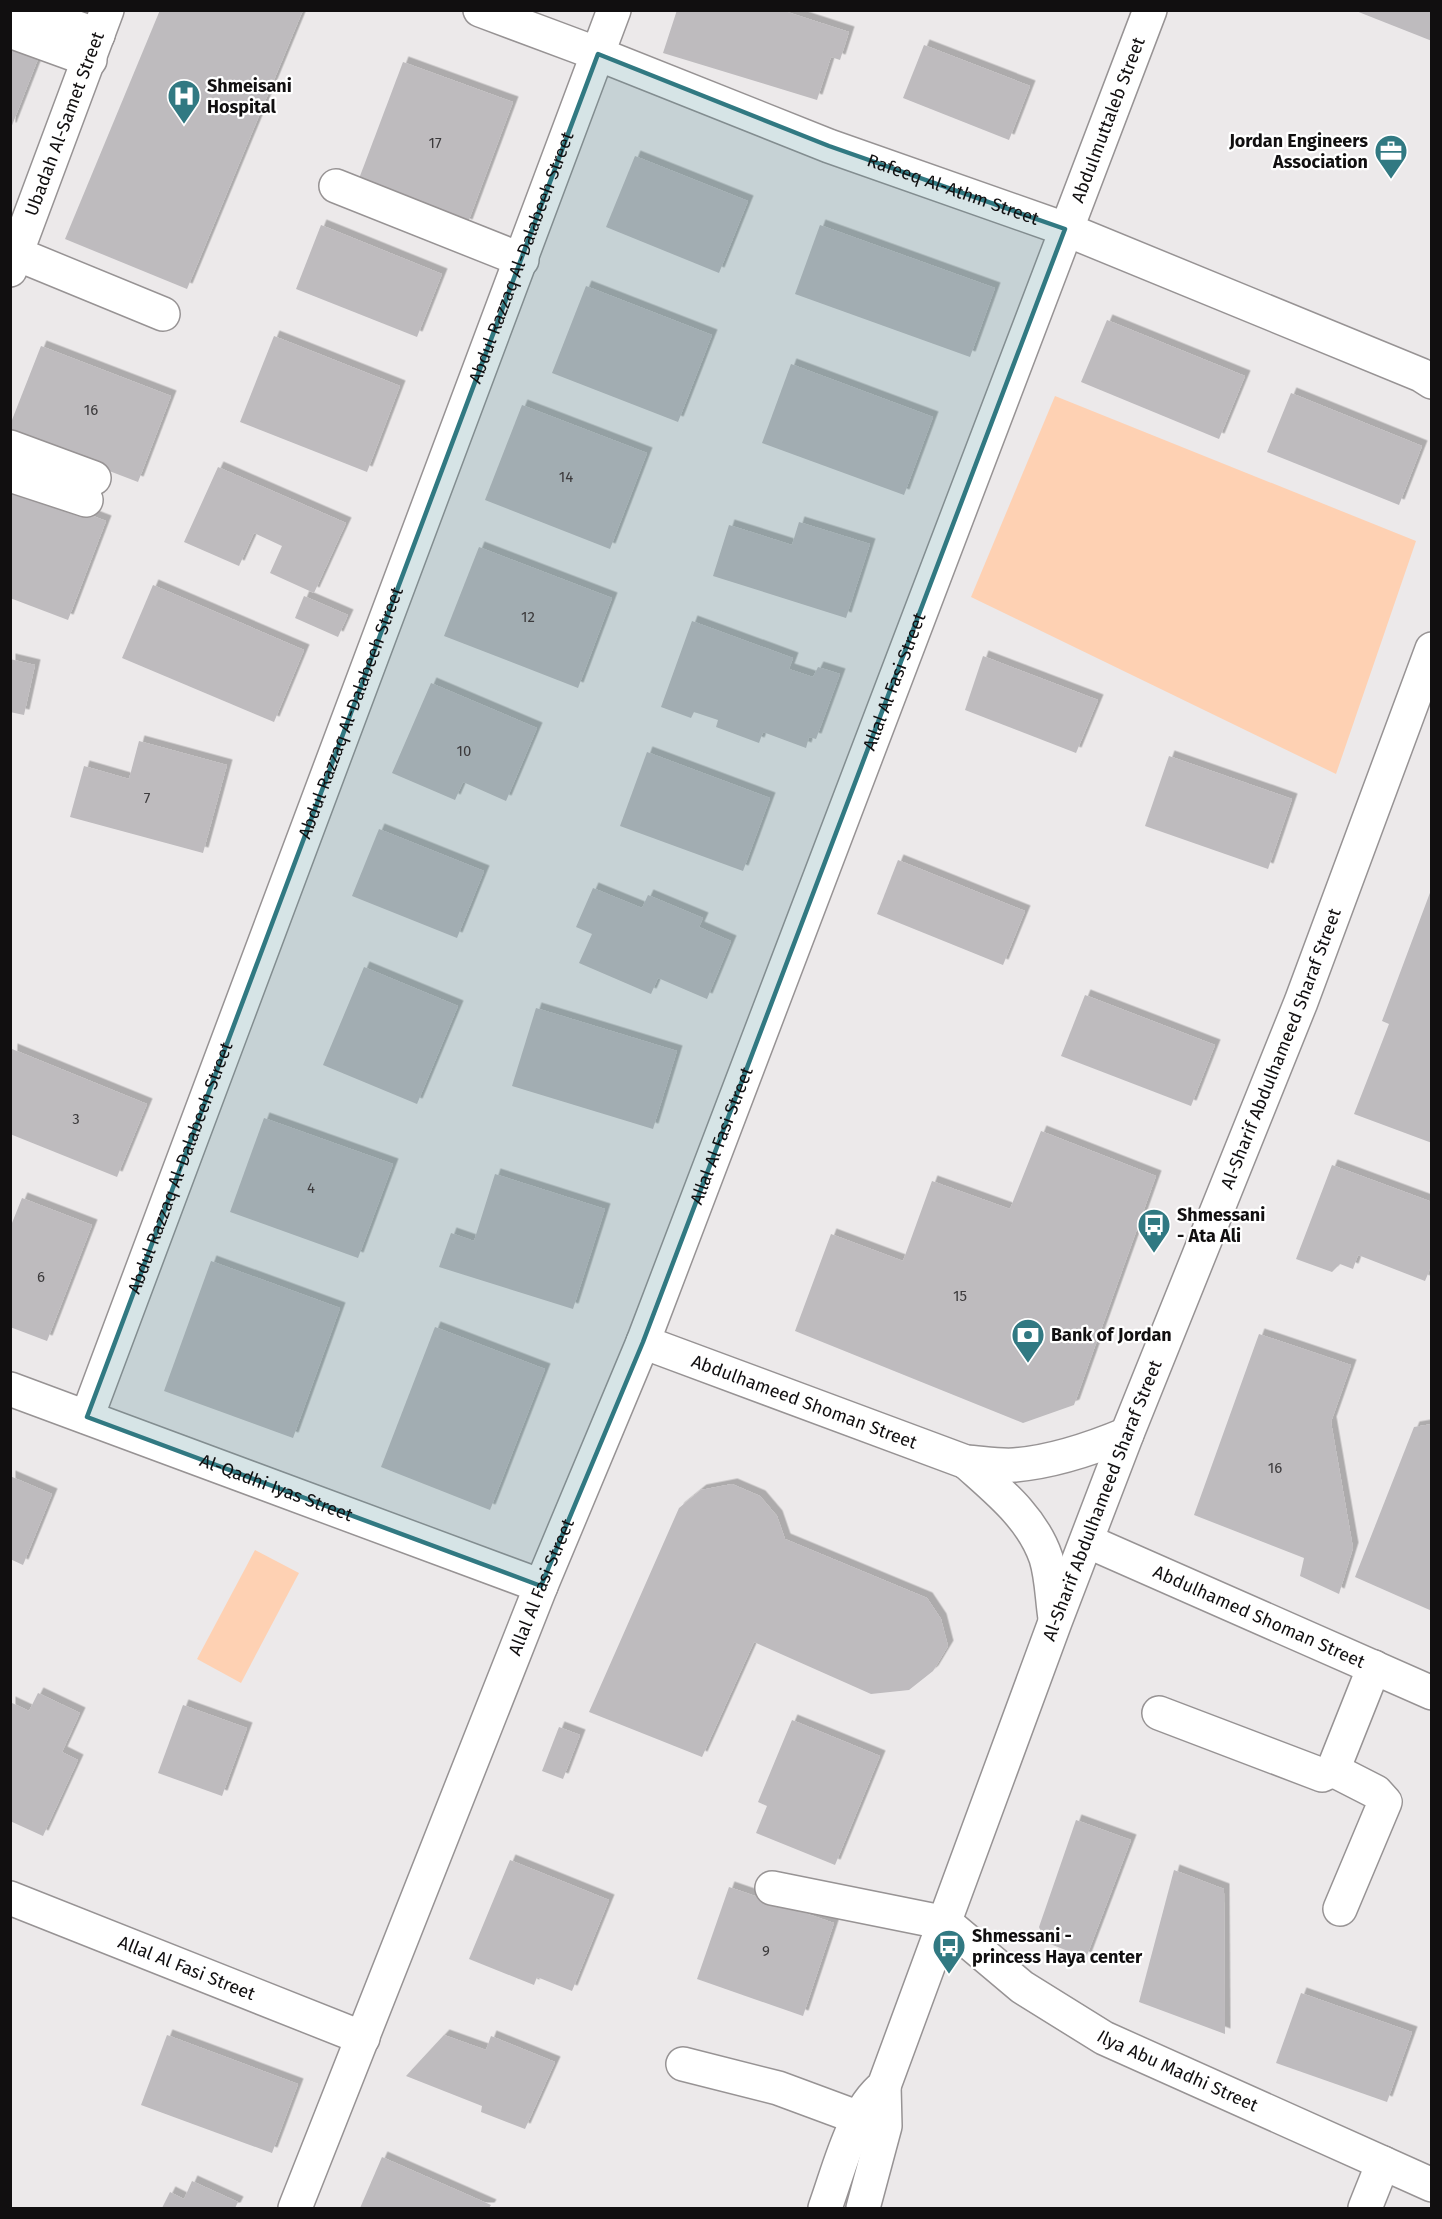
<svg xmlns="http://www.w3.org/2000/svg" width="1442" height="2219" viewBox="0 0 1442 2219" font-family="'Fira Sans',sans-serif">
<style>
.green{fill:#fed1b3}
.building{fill:#bebbbe;filter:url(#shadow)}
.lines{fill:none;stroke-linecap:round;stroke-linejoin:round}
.minor-casing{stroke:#979394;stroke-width:36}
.minor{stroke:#fff;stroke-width:33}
.marked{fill:#317982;fill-opacity:0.2;stroke:#317982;stroke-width:4.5;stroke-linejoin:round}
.labels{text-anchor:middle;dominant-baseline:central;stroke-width:4.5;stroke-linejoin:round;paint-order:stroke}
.number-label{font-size:15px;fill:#3c3a3c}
.poi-label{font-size:18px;font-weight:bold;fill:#110f10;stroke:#fff;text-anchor:start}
.street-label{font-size:18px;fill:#110f10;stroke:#fff}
</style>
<defs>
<filter id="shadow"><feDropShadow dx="5.5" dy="-5.5" stdDeviation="0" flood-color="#0004"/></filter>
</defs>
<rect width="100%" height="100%" fill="#ece9ea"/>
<g class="green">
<polygon points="1055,396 1416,541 1336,774 971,597"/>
<polygon points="255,1550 299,1573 241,1683 197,1659"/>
</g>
<g class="building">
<polygon points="160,10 303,10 187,289 65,239"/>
<polygon points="677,10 781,10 849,32 840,60 831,57 817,100 663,53"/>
<polygon points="1356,10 1432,10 1432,41 1356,11"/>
<polygon points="924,45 1030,86 1009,140 903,98"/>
<polygon points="10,48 38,59 11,128 10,128"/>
<polygon points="403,62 513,102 467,225 357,184"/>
<polygon points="635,156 748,201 719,273 606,227"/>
<polygon points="321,225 442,274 417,337 296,289"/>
<polygon points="820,225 995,288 970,357 795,294"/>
<polygon points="586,286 712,335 678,422 552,373"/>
<polygon points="1107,320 1245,376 1219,439 1081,382"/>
<polygon points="274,336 400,386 367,472 240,422"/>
<polygon points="41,346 171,396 138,482 10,433 10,425"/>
<polygon points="791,364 933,417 904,495 762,443"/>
<polygon points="1291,393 1422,446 1399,505 1267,452"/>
<polygon points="522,405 647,453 610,549 485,500"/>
<polygon points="218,467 346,523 314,593 270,573 282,546 254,533 239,566 184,542"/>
<polygon points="10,484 106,521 68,620 10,598"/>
<polygon points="799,522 870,544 846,618 713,576 729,525 792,545"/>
<polygon points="479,547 612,598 578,688 444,636"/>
<polygon points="153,585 304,650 274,722 122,658"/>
<polygon points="304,596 348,615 338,637 295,618"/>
<polygon points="692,621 793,658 789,669 813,677 818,667 840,674 816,739 809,737 806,748 763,732 759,743 716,727 718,720 694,712 691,718 661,707"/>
<polygon points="983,656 1098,700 1076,753 965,710"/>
<polygon points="10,659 35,665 24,715 10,712"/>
<polygon points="431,683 537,728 506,801 463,782 455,800 392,773"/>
<polygon points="139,741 227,765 203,853 70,817 84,766 129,779"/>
<polygon points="647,752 770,798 743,871 620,826"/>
<polygon points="1169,756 1292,799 1268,869 1145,826"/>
<polygon points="379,829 484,871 457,938 352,896"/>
<polygon points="898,860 1025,911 1003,965 877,914"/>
<polygon points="593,888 642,908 648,895 703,918 699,927 731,941 707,999 658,978 651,994 579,963 592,934 576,927"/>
<polygon points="1431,890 1432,890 1432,1143 1354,1114 1389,1024 1382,1021"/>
<polygon points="364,967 458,1006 417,1104 323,1065"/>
<polygon points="1085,995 1215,1045 1191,1106 1061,1056"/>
<polygon points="536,1008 677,1051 653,1129 512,1086"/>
<polygon points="12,1049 147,1104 117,1177 10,1134"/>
<polygon points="264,1118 393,1164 358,1258 230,1212"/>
<polygon points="1041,1131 1156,1176 1074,1405 1023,1423 795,1331 831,1234 903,1261 932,1181 1010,1209"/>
<polygon points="1332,1165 1432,1202 1432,1264 1425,1281 1358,1255 1353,1269 1340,1264 1332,1272 1296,1259"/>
<polygon points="495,1174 605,1209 573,1309 439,1267 451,1233 474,1241"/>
<polygon points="22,1198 92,1225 47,1341 10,1327 10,1228"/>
<polygon points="211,1261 340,1308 293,1438 164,1391"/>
<polygon points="435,1327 545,1369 490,1510 381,1467"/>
<polygon points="1259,1334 1351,1365 1331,1422 1353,1548 1339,1594 1300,1576 1304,1558 1194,1515"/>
<polygon points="1432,1424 1432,1611 1355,1577 1414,1427"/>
<polygon points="10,1476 52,1494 23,1565 10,1559"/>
<polygon points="732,1484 760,1496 777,1516 785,1539 927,1598 941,1619 948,1646 933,1671 909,1690 871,1694 754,1642 702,1757 589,1712 679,1508 701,1490"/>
<polygon points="38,1693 80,1713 62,1752 78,1760 43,1836 10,1821 10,1702 29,1711"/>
<polygon points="183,1705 247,1728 222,1796 158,1773"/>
<polygon points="792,1720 880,1756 835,1865 756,1833 767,1806 758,1802"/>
<polygon points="559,1727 580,1735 563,1779 542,1771"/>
<polygon points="1076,1820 1131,1840 1086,1958 1045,1942 1039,1927"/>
<polygon points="510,1860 609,1900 572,1991 537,1977 534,1985 469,1959"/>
<polygon points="1174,1870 1224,1889 1225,2034 1139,2002"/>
<polygon points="729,1887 834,1923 803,2016 697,1979"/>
<polygon points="1301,1993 1412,2032 1387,2102 1276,2063"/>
<polygon points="167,2035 298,2084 272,2153 141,2105"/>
<polygon points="444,2035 486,2050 491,2036 555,2062 525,2129 481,2112 482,2106 406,2076"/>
<polygon points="382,2157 491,2205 489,2208 360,2208"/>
<polygon points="192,2181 238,2202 235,2208 162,2208 170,2192 184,2199"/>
</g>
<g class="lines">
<g class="minor-casing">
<g id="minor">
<polyline points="25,10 98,35"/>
<path id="s1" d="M480 10 598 54 829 146 1065 229 1421 375 1432 382"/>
<polyline points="10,31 90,60"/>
<polyline points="336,186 522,260"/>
<polyline points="17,254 163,314"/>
<path id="s2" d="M10 270 107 10"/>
<polyline points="10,447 94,478"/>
<polyline points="10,475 86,500"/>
<path id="s3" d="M643 1342 966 1462C982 1463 998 1466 1014 1465 1053 1462 1091 1449 1127 1434"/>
<path id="s4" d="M10 1389 541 1586"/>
<path id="s5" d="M87 1417 614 10"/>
<path d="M966 1462C997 1490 1032 1517 1046 1558 1052 1577 1052 1599 1055 1618"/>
<path id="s6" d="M1087 1541 1432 1693"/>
<polyline points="1159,1713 1322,1775 1333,1770 1374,1667"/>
<polyline points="1333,1770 1376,1792 1385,1802 1340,1909"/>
<path id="s7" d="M772 1888 946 1923 1022 1987 1104 2038 1432 2185"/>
<path id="s8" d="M10 1898 363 2038"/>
<polyline points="683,2064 778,2088 859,2118"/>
<path id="s9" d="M295 2208 541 1586 643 1342 1150 10"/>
<path id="s10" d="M825 2208C839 2170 852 2112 884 2086L1055 1622 1127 1434 1301 1002 1432 649"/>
<polyline points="863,2208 885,2126 884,2086"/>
<polyline points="1365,2208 1383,2163"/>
</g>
</g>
<use href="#minor" class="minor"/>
</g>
<path class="marked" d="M598 54 829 146 1065 229 643 1342 541 1586 87 1417Z"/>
<defs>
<g id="hospital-pin" transform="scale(1.725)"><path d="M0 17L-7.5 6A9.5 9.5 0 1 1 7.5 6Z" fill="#317982" stroke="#fff"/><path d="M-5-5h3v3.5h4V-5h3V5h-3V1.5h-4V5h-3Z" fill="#fff"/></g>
<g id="office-pin" transform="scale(1.725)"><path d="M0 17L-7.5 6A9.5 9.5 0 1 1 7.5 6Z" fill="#317982" stroke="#fff"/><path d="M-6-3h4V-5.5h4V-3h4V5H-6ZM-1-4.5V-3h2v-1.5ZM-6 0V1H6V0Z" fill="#fff"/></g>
<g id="bus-pin" transform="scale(1.725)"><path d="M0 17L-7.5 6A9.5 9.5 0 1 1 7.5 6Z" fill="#317982" stroke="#fff"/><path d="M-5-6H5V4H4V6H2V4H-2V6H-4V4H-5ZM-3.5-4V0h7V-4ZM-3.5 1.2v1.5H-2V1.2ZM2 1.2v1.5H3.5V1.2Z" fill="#fff"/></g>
<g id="bank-pin" transform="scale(1.725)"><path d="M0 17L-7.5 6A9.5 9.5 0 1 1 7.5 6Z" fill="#317982" stroke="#fff"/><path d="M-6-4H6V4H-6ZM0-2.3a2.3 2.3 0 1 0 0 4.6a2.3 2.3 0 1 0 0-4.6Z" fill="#fff"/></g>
</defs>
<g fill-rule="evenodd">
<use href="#hospital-pin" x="184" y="96"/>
<use href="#office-pin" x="1391" y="151"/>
<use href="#bus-pin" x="1154" y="1225"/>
<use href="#bank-pin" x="1028" y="1335"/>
<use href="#bus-pin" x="949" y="1946"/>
</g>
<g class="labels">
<g class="number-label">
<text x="435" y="143">17</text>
<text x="91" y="410">16</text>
<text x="566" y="477">14</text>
<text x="528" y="617">12</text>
<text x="464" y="751">10</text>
<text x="147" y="798">7</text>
<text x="76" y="1119">3</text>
<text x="311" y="1188">4</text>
<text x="41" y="1277">6</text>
<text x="960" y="1296">15</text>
<text x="1275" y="1468">16</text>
<text x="766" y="1951">9</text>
</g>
<g class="poi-label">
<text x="207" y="86">Shmeisani<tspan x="207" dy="21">Hospital</tspan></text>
<text x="1368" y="141" text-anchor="end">Jordan Engineers<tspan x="1368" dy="21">Association</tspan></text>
<text x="1177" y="1215">Shmessani<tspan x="1177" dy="21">- Ata Ali</tspan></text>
<text x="1051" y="1335">Bank of Jordan</text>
<text x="972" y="1936">Shmessani -<tspan x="972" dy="21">princess Haya center</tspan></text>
</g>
<g class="street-label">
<text stroke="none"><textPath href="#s9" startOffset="2241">Abdulmuttaleb Street</textPath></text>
<text stroke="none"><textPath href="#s2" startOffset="156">Ubadah Al-Samet Street</textPath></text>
<text stroke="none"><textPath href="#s1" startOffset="506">Rafeeq Al-Athm Street</textPath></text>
<text stroke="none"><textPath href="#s5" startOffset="1238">Abdul Razzaq Al-Dalabeeh Street</textPath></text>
<text stroke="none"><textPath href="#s9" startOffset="1640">Allal Al Fasi Street</textPath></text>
<text stroke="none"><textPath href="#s5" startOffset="752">Abdul Razzaq Al-Dalabeeh Street</textPath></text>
<text stroke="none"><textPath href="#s10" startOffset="1248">Al-Sharif Abdulhameed Sharaf Street</textPath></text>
<text stroke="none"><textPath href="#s9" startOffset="1154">Allal Al Fasi Street</textPath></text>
<text stroke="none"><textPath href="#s5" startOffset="266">Abdul Razzaq Al-Dalabeeh Street</textPath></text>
<text stroke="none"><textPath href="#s3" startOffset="172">Abdulhameed Shoman Street</textPath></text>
<text stroke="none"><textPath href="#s4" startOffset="284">Al-Qadhi Iyas Street</textPath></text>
<text stroke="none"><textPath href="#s10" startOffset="762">Al-Sharif Abdulhameed Sharaf Street</textPath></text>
<text stroke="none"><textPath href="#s9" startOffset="668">Allal Al Fasi Street</textPath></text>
<text stroke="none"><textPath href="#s6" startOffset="188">Abdulhamed Shoman Street</textPath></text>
<text stroke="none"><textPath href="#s8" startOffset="190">Allal Al Fasi Street</textPath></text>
<text stroke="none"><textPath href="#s7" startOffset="454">Ilya Abu Madhi Street</textPath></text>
</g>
</g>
<rect width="1442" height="2219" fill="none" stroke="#110f10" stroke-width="24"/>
</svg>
